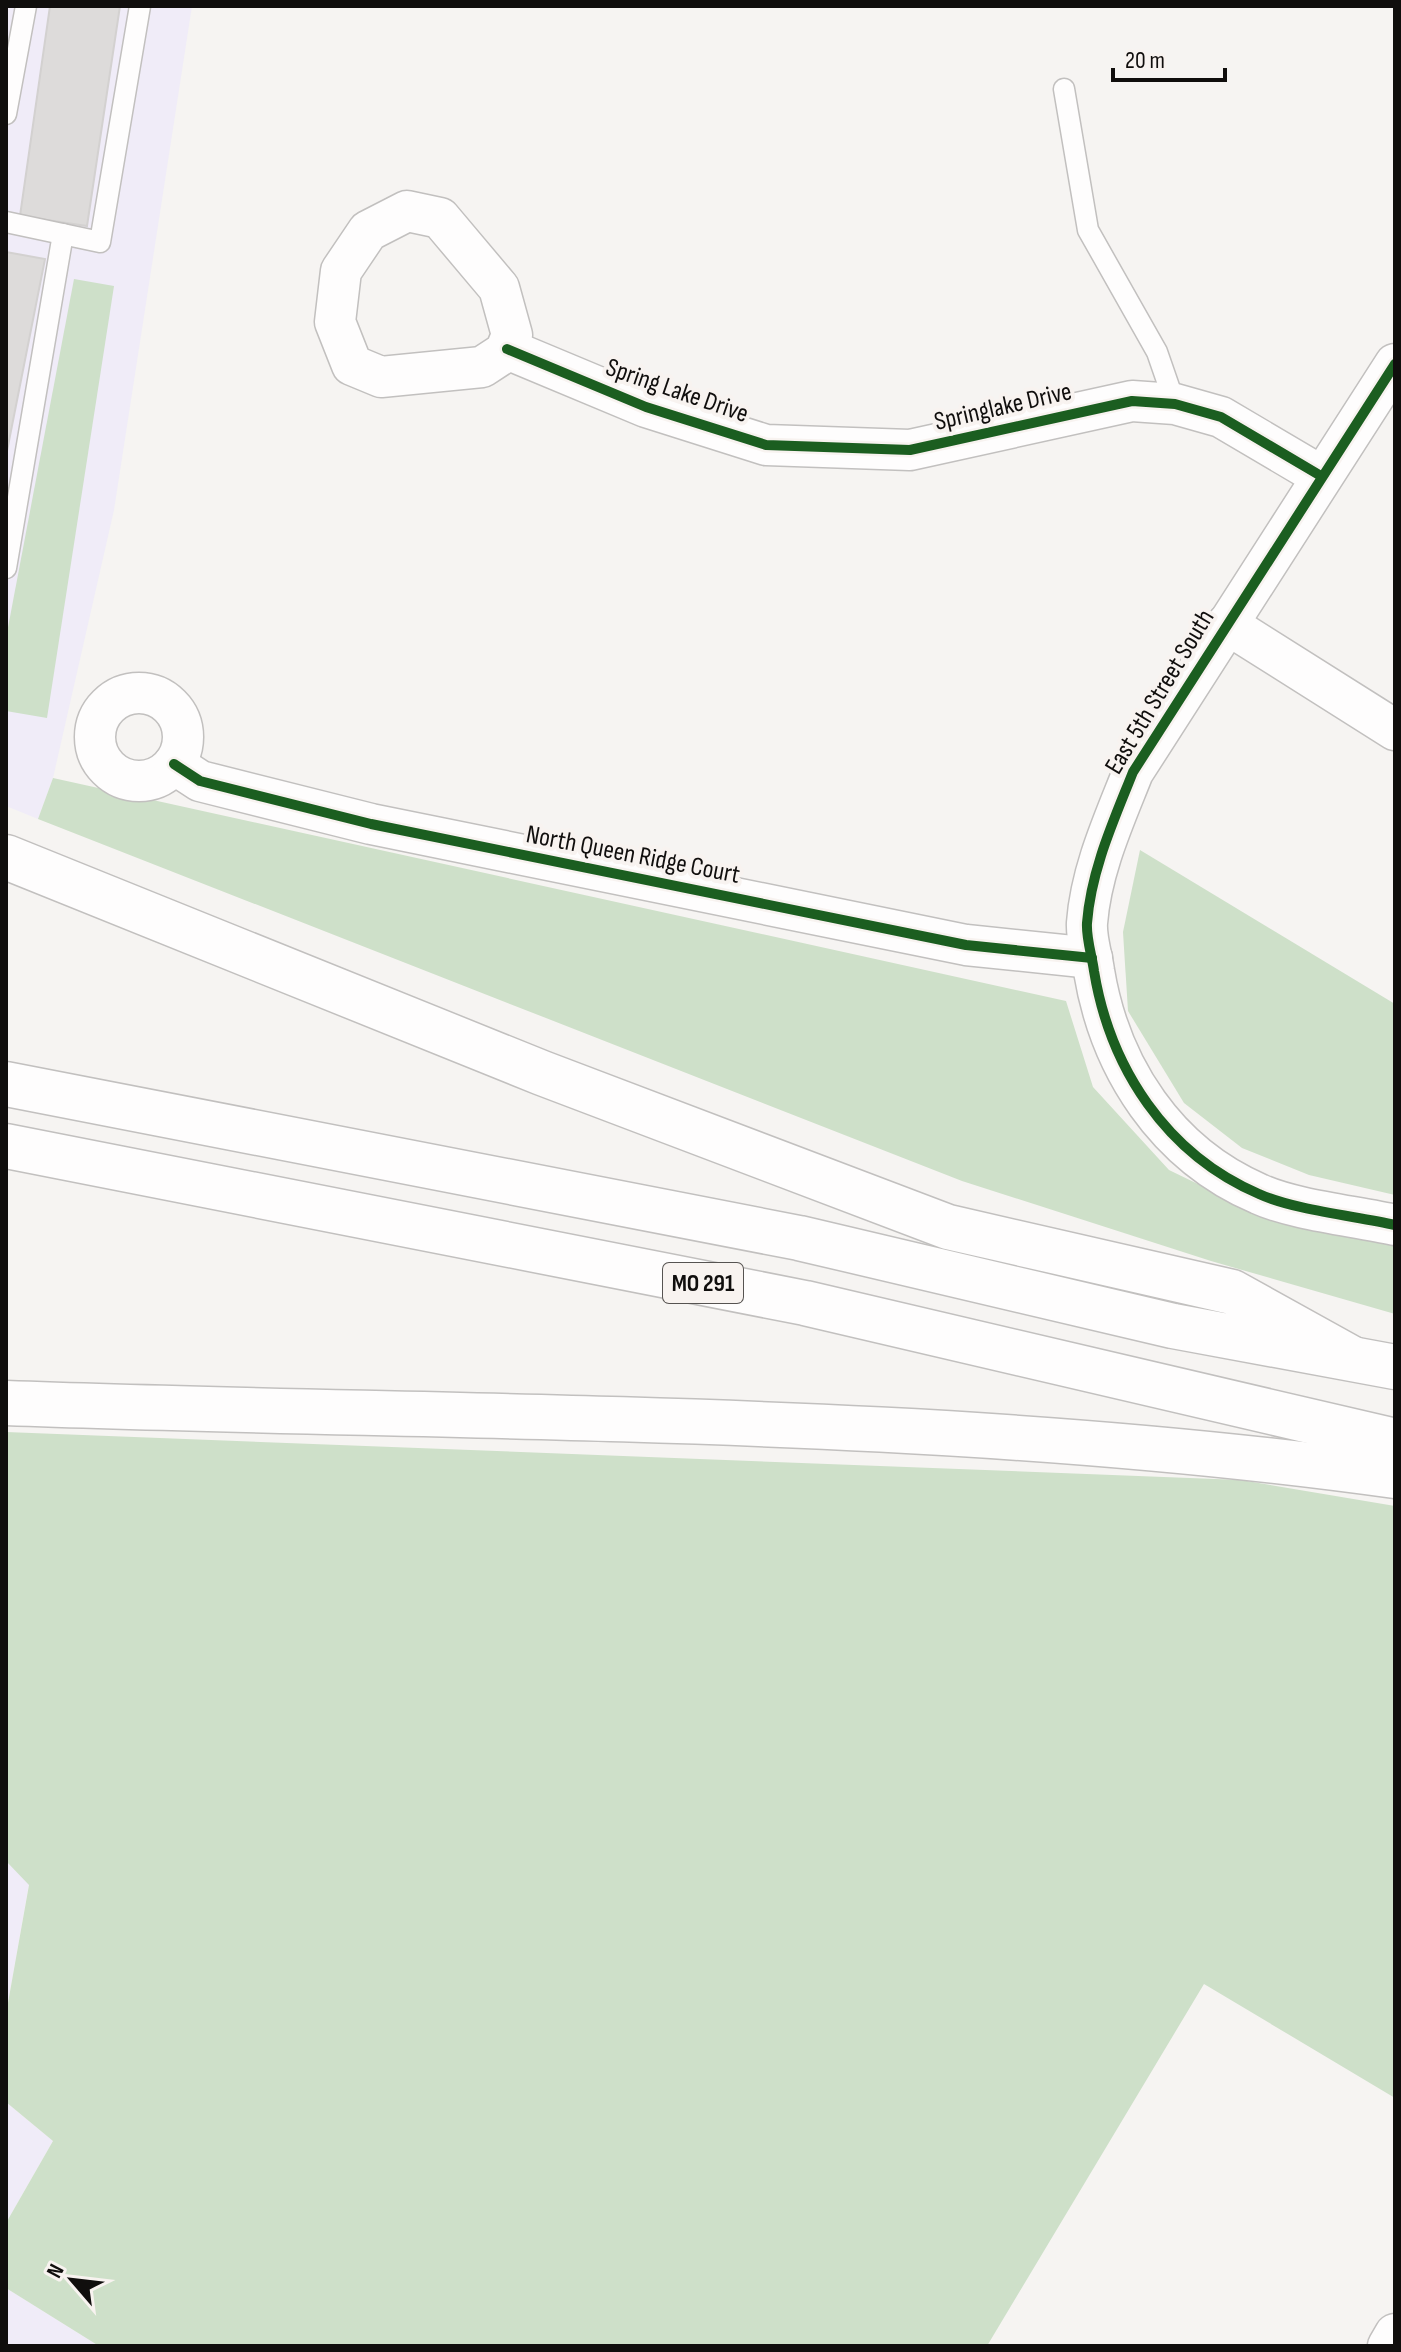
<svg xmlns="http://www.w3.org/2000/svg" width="1401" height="2352" viewBox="0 0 1401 2352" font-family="'Sofia Sans Condensed',sans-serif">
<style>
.commercial{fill:#f0ecf8}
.green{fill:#cee0c9}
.building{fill:#dddbda;stroke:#d3d1d0;stroke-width:2}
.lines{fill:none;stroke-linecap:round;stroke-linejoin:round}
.lane-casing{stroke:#c2c0bf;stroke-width:23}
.street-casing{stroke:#c2c0bf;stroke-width:43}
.highway-casing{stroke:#c2c0bf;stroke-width:47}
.lane{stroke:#fefdfd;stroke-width:20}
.street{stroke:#fefdfd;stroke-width:40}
.highway{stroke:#fefdfd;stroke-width:44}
.cycleway-casing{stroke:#f8f3f0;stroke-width:15}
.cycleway{stroke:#1b5e20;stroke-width:10}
.labels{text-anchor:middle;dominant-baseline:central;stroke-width:8;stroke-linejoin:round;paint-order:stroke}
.shield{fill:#f8f3f0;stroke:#565351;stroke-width:2}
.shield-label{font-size:24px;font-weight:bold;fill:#100e0d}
.street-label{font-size:26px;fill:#100e0d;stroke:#f8f3f0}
</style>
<rect width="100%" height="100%" fill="#f6f4f2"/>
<g class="commercial">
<polygon points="6,6 192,6 114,510 53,778 38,819 6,806"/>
<polygon points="6,1861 29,1884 6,2014"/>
<polygon points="6,2102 53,2141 6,2223"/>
<polygon points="6,2288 99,2346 6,2346"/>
</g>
<g class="green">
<polygon points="74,279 114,286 47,718 6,711 6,638"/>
<polygon points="53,778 1066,1001 1093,1087 1169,1170 1264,1216 1395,1244 1395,1314 1211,1261 962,1181 38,819"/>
<polygon points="1140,850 1395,1004 1395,1195 1309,1175 1242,1148 1184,1103 1128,1011 1123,932"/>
<polygon points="6,1432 1241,1480 1395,1506 1395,2098 1204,1984 987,2346 99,2346 6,2288 6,2223 53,2141 6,2102 6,2014 29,1885 6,1861"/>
</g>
<g class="building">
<polygon points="50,6 120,6 87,226 20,216"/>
<polygon points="6,252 45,259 7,451 6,450"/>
</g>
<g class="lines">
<g class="lane-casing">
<g id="lane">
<polyline points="1064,89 1088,230 1157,352 1175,404"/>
<polyline points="6,114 26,6"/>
<polyline points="6,222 100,242 140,6"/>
<polyline points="6,568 63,234"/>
</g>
</g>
<g class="street-casing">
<g id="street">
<polygon points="407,211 440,218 499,288 512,335 505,352 482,367 381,377 352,365 335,322 341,271 368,231"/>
<polyline points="507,349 646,407 766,445 910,450 1132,401 1175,404 1221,417 1321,476"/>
<path d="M1395 364 1133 772C1114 820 1091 870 1087 923 1086 938 1092 956 1094 971 1110 1068 1166 1154 1259 1194 1294 1210 1355 1216 1395 1225"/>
<polyline points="1227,624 1395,730"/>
<circle cx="139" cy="737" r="44"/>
<polyline points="174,764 200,781 371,824 966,945 1092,958"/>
<polyline points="1388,2346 1395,2334"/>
</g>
</g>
<g class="highway-casing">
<g id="highway">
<polyline points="6,857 542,1073 948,1227 1232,1292 1351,1358"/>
<polyline points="6,1084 799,1238 1173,1326 1395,1367"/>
<polyline points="6,1146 805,1303 1395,1441"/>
<path d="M6 1403C470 1420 934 1412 1395 1476"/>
</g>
</g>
<use href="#lane" class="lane"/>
<use href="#street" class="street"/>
<use href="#highway" class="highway"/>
<g class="cycleway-casing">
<g id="cycleway">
<polyline points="507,349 646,407 766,445 910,450 1132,401 1175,404 1221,417 1321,476"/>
<path d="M1395 364 1133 772C1114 820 1091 870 1087 923 1086 938 1092 956 1094 971 1110 1068 1166 1154 1259 1194 1294 1210 1355 1216 1395 1225"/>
<polyline points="174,764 200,781 371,824 966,945 1092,958"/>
</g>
</g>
<use href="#cycleway" class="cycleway"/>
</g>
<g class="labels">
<rect class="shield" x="663" y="1263" width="80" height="40" rx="6"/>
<g class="shield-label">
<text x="703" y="1283">MO 291</text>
</g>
<g class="street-label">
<text transform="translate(677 391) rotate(19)">Spring Lake Drive</text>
<text transform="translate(1003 407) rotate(-13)">Springlake Drive</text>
<text transform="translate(1160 692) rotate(-59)">East 5th Street South</text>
<text transform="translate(633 855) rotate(11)">North Queen Ridge Court</text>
</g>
</g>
<rect width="1401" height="2352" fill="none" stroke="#100e0d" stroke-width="16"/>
<g transform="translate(72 2280) rotate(298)" stroke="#f8f3f0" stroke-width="6" paint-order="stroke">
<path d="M0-6L14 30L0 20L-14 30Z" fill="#100e0d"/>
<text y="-12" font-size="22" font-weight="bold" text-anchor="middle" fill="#100e0d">N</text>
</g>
<path d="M1113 68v12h112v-12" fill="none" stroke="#100e0d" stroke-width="4"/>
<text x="1125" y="68" font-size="24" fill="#100e0d" stroke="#f8f3f0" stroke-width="6" paint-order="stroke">20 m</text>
</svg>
